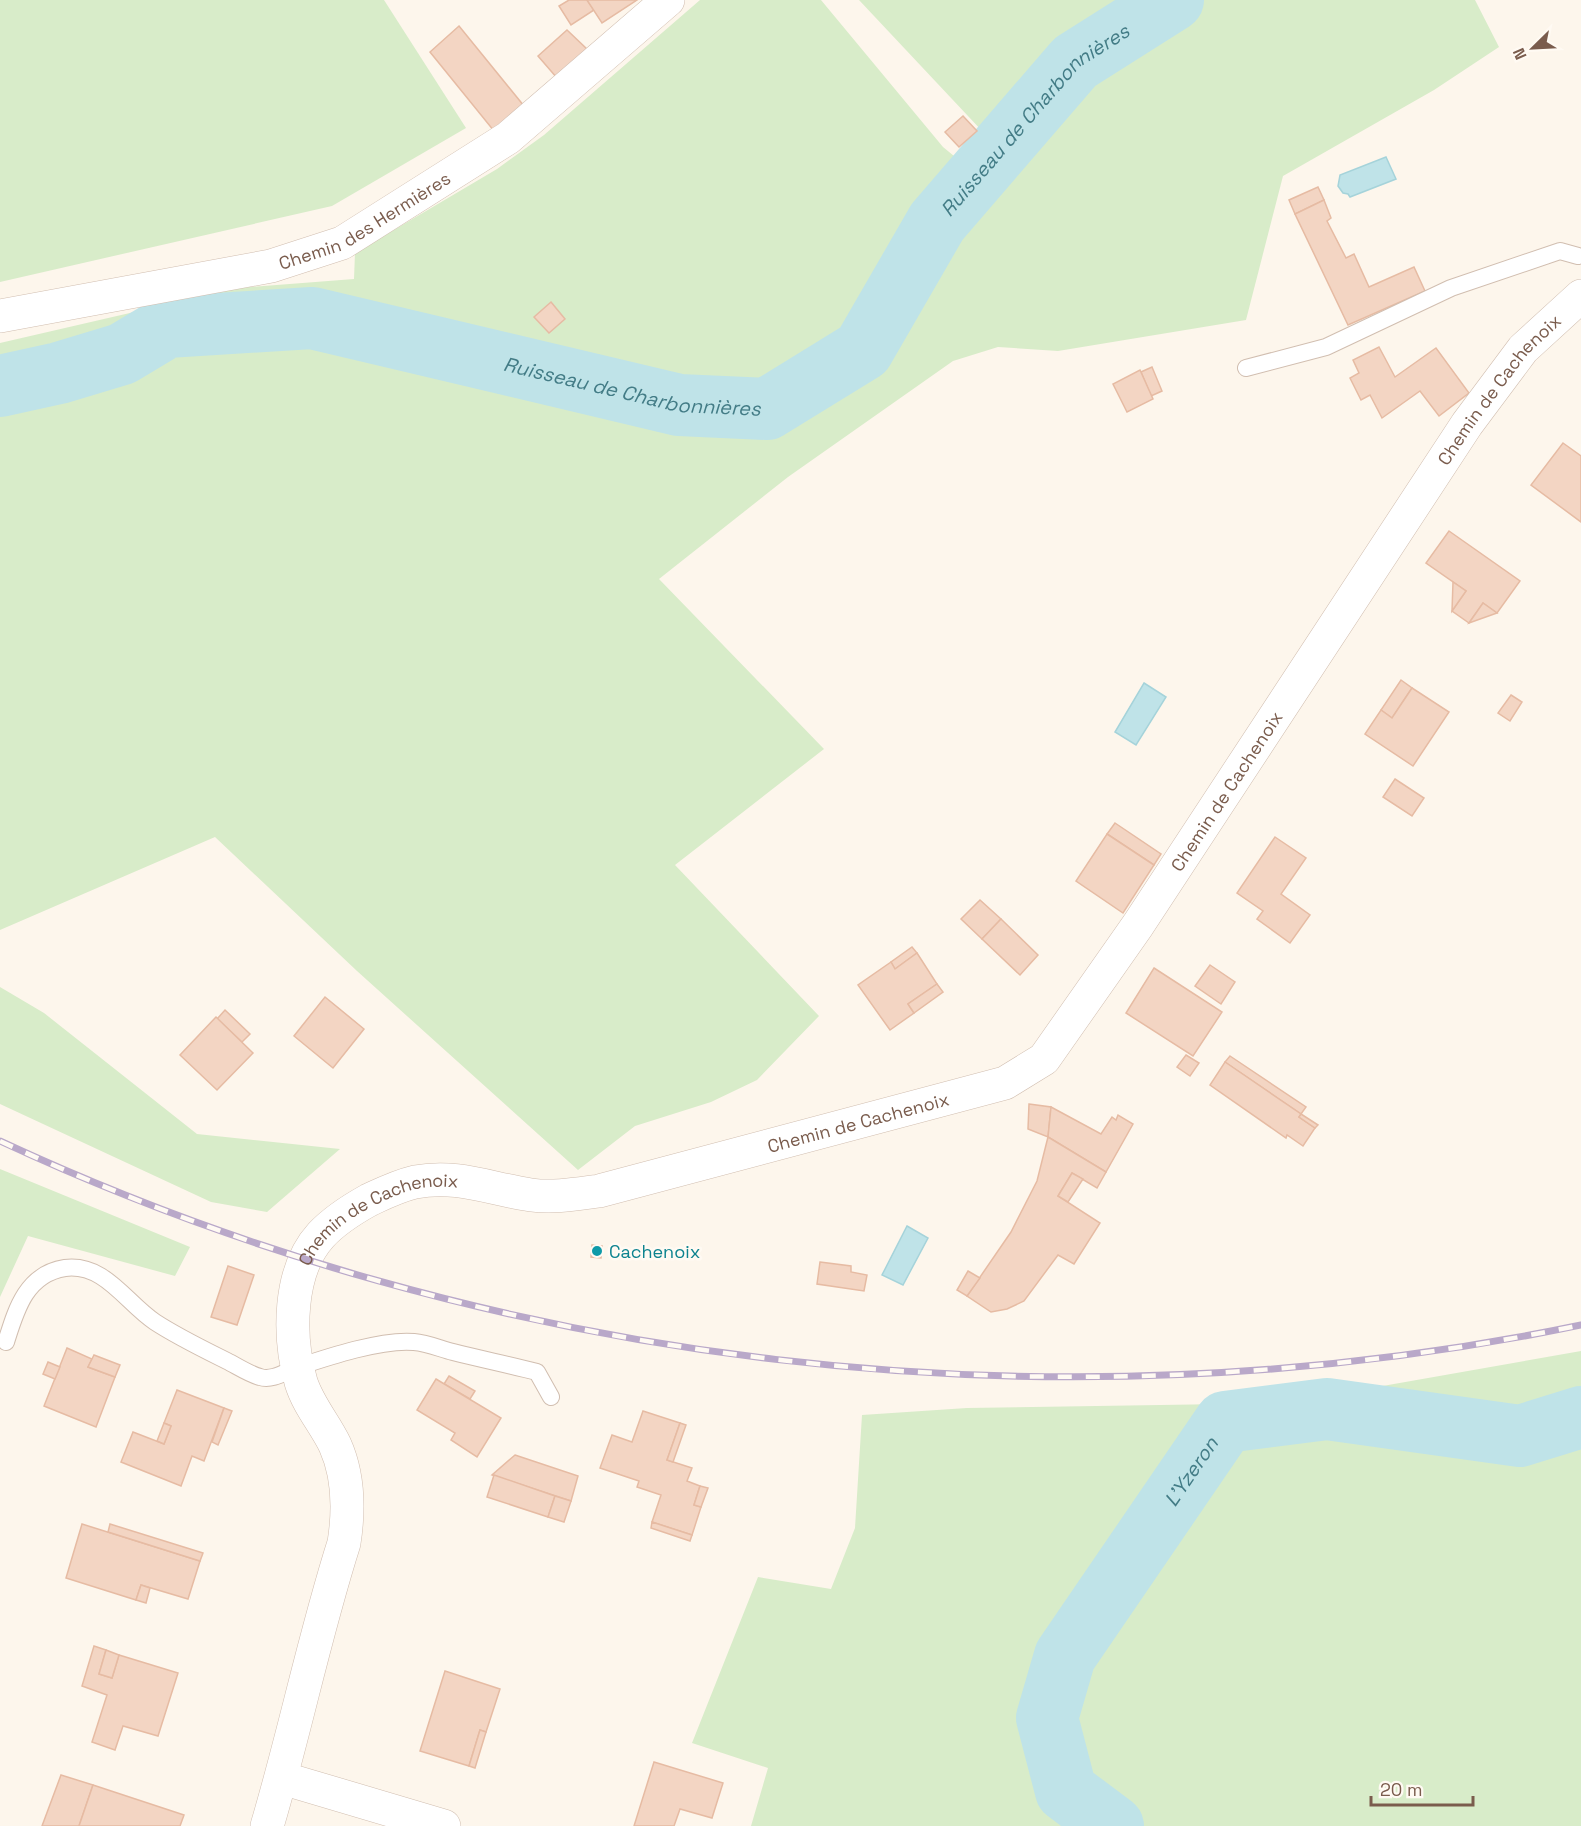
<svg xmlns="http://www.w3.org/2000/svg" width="1581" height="1826" viewBox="0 0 1581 1826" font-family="'Space Grotesk',sans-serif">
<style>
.green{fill:#d8ecc9}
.water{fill:#bfe3e8;stroke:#a5d3da;stroke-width:1.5}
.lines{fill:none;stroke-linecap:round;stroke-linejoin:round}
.river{stroke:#bfe3e8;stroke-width:62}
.building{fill:#f3d5c3;stroke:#e6bba3;stroke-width:1.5}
.lane-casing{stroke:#d1beb0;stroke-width:18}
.street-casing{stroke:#d1beb0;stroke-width:34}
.lane{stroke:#fff;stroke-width:16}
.street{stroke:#fff;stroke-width:33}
.rail-casing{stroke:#b9a8c9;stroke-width:7}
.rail{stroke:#fffaf3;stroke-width:4.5;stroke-dasharray:14;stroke-linecap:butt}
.culture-dot{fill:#0f9aa8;stroke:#fffaf3;stroke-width:2}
.labels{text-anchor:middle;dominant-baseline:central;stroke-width:5;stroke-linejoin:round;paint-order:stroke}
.street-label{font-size:18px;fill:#7a5c4d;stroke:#fffaf3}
.culture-label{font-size:18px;fill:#0d838f;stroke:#fffaf3;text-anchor:start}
.water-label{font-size:20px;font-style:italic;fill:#437c86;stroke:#fffaf3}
</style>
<rect width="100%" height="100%" fill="#fdf6ec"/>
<g class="green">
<polygon points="0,0 384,0 466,128 332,206 0,282"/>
<polygon points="700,0 821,0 943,147 954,156 983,132 859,0 1475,0 1499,47 1434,90 1283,176 1246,320 1058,351 998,347 953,361 788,477 659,579 824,749 675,865 819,1016 757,1080 711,1102 635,1126 578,1170 357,971 215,837 0,930 0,343 238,288 354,279 355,253 497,169 544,135"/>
<polygon points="0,987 44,1013 197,1134 340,1149 267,1212 211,1202 0,1104"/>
<polygon points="0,1169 190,1247 175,1276 28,1236 0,1297"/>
<polygon points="1581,1351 1581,1826 751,1826 768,1768 692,1743 758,1577 831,1589 855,1528 862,1415 967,1408 1286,1403"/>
</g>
<g class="water">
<polygon points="1386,157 1396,179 1350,197 1348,194 1343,193 1338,186 1340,175"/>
<polygon points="1144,683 1166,697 1136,745 1115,732"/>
<polygon points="907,1226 928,1238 903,1285 882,1275"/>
</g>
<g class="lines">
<g class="river">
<path id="s1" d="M0 386 59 373 122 354 167 327 312 318 679 405 767 409 863 350 937 222 1075 62 1173 0"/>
<path id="s2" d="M1113 1826 1066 1791 1047 1718 1065 1656 1225 1422 1327 1409 1520 1436 1581 1417"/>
</g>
</g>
<g class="building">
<polygon points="569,0 587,0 594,10 571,25 559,6"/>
<polygon points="587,0 637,0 602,23"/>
<polygon points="459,26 524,106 494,131 430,52"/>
<polygon points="567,30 588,50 557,78 538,56"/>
<polygon points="963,116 977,131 959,147 945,132"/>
<polygon points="1318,187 1324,200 1295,214 1289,200"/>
<polygon points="1324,200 1331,218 1327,221 1346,258 1354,254 1369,287 1414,267 1425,291 1348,325 1295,214"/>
<polygon points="551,302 565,319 549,333 534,317"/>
<polygon points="1379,347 1395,377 1436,348 1469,393 1439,416 1420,391 1382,418 1370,395 1361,400 1350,378 1359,373 1353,360"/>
<polygon points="1152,367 1162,391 1151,396 1141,372"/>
<polygon points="1140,370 1153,399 1127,412 1113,384"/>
<polygon points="1563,443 1581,456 1581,522 1531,485"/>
<polygon points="1449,531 1520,581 1497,613 1483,603 1469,623 1452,611 1466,591 1426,563"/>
<polygon points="1453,582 1466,591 1452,611"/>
<polygon points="1483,603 1497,613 1469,623"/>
<polygon points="1401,680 1412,688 1392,718 1381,710"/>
<polygon points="1412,688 1449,712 1413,766 1365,734 1381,710 1392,718"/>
<polygon points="1511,695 1522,702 1510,721 1498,713"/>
<polygon points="1395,779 1424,798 1412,816 1383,797"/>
<polygon points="1115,823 1161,854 1154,865 1107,834"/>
<polygon points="1107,834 1154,865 1123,913 1076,881"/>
<polygon points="1275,837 1306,858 1281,894 1310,915 1290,943 1257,919 1263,911 1237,893"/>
<polygon points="980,900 1001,919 982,939 961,919"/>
<polygon points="1001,919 1038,955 1020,975 982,939"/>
<polygon points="912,947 917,953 895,969 891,962"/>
<polygon points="917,953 937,984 908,1004 914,1013 890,1030 858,985 891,962 895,969"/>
<polygon points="1210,965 1235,982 1221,1004 1195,986"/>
<polygon points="1154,968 1222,1012 1193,1056 1126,1013"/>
<polygon points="937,984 943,992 914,1013 908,1004"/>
<polygon points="325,997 364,1029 333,1068 294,1036"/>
<polygon points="225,1010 250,1034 242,1042 217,1019"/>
<polygon points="216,1017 253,1053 217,1090 180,1055"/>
<polygon points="1186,1055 1199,1063 1190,1076 1177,1067"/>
<polygon points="1230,1056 1306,1107 1301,1114 1225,1062"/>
<polygon points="1225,1062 1301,1114 1299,1117 1315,1128 1303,1146 1287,1135 1286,1138 1210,1085"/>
<polygon points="1029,1104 1051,1107 1048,1137 1028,1129"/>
<polygon points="1051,1107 1101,1134 1112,1117 1116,1120 1118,1115 1133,1124 1106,1172 1048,1137"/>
<polygon points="1301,1114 1318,1125 1315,1128 1299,1117"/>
<polygon points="1048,1137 1106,1172 1097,1188 1072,1173 1058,1196 1100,1223 1074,1264 1058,1255 1024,1301 1007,1309 991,1312 967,1296 1011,1232 1037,1181"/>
<polygon points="1072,1173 1083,1179 1068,1202 1058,1196"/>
<polygon points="592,1245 602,1246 601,1258 591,1257"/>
<polygon points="820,1262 851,1266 851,1272 867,1275 864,1291 817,1284"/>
<polygon points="228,1266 254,1275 237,1325 211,1317"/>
<polygon points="968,1271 980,1278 967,1296 957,1290"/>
<polygon points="67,1348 92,1359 88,1367 115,1377 96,1427 44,1406"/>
<polygon points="94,1355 120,1365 115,1377 88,1367"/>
<polygon points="48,1362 60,1367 55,1379 43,1374"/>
<polygon points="449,1376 475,1391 470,1399 444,1384"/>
<polygon points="436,1379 501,1418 477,1457 451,1440 455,1433 417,1410"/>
<polygon points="177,1390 224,1408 204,1461 192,1456 181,1486 121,1462 133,1432 164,1444 171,1426 164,1423"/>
<polygon points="224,1408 232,1411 218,1445 212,1442"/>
<polygon points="643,1411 680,1423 667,1460 692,1468 687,1481 700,1486 694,1505 701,1507 692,1535 652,1522 661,1495 637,1487 639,1481 600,1468 612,1435 632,1442"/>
<polygon points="164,1423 171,1426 164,1444 157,1441"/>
<polygon points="680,1423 686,1425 673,1462 667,1460"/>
<polygon points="515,1455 578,1476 571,1501 492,1475"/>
<polygon points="494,1475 555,1496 548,1517 487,1497"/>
<polygon points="700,1486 708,1488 701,1507 694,1505"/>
<polygon points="555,1496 571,1501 564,1522 548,1517"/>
<polygon points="652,1522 692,1535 690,1541 651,1528"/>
<polygon points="82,1524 200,1561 188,1599 141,1585 136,1600 66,1578"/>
<polygon points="110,1524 203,1553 200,1561 108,1532"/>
<polygon points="141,1585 150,1588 146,1603 136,1600"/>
<polygon points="94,1646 106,1650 99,1674 112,1678 119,1655 178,1673 158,1736 123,1726 115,1750 92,1742 107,1695 82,1686"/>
<polygon points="106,1650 119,1655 112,1678 99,1674"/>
<polygon points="445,1671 500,1689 486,1732 480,1730 469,1766 420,1751"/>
<polygon points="480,1730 486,1732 475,1768 469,1766"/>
<polygon points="654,1762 723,1783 712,1818 680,1809 674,1826 634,1826"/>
<polygon points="61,1775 93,1785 79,1826 42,1826"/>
<polygon points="93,1785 184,1815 180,1826 79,1826"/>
</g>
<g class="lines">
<g class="lane-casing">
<g id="lane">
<polyline points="1246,368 1326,347 1451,288 1560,251 1578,256"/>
<path d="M6 1342C16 1310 26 1274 65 1268 105 1263 126 1303 155 1322 178 1337 203 1349 227 1361 237 1366 249 1374 260 1377 273 1381 286 1371 298 1367 328 1357 382 1339 414 1342 427 1343 441 1349 453 1352 481 1359 509 1365 537 1372L551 1397"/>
</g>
</g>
<g class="street-casing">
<g id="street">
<path id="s3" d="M0 316 271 266 342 243 508 138 668 0"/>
<polyline points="282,1778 444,1826"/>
<path id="s4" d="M267 1826C295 1732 314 1637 344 1543 349 1511 349 1476 335 1445 325 1424 308 1405 301 1382 288 1337 288 1271 321 1235 335 1220 351 1210 369 1200 384 1193 398 1186 415 1182 458 1174 490 1189 531 1195 554 1198 576 1194 599 1191L1005 1083 1044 1059 1138 925 1467 424 1523 349 1581 296"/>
</g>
</g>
<use href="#lane" class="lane"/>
<use href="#street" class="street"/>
<g class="rail-casing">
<path id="rail" d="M0 1141C488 1368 1053 1435 1581 1325"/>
</g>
<use href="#rail" class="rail"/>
</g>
<circle class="culture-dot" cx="597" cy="1251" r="6"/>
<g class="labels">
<g class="street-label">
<text stroke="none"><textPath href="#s3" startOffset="380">Chemin des Hermières</textPath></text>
<text stroke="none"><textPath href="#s4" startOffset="2190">Chemin de Cachenoix</textPath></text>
<text stroke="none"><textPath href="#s4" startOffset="1704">Chemin de Cachenoix</textPath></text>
<text stroke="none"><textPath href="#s4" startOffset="1182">Chemin de Cachenoix</textPath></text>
<text stroke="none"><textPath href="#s4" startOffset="678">Chemin de Cachenoix</textPath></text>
</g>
<g class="culture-label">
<text x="609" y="1251">Cachenoix</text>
</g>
<g class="water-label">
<text stroke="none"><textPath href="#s1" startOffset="1192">Ruisseau de Charbonnières</textPath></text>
<text stroke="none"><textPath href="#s1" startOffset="652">Ruisseau de Charbonnières</textPath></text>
<text stroke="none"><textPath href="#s2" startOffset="422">L'Yzeron</textPath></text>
</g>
</g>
<g transform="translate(1533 48) rotate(246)" stroke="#fffaf3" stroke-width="4.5" paint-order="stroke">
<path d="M0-4.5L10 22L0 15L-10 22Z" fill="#7a5c4d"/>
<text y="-9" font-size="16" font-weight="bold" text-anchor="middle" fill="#7a5c4d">N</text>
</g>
<path d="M1371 1796v9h102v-9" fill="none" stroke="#7a5c4d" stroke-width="3"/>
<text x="1380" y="1796" font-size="18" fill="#7a5c4d" stroke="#fffaf3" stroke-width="4.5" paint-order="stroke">20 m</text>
</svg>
